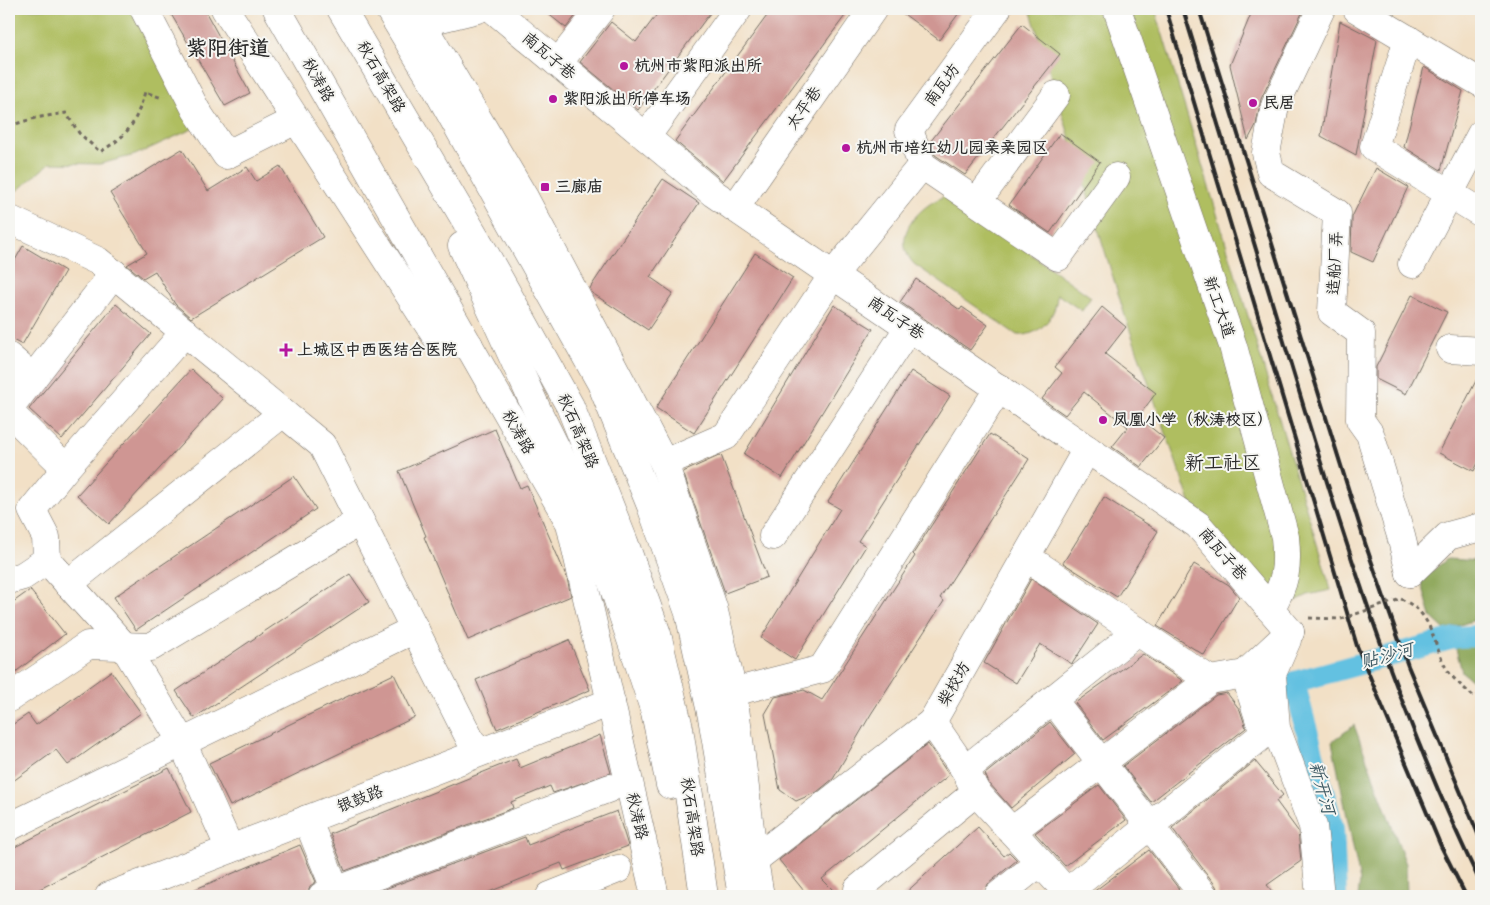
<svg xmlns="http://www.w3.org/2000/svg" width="1490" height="905" viewBox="0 0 1490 905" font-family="Pangolin,'LXGW WenKai TC',sans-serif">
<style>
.green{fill:#afbe61;stroke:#6d7446}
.forest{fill:#8ba557;stroke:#5b6841}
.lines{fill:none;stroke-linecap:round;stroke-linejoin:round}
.canal{stroke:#63c1e1;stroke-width:22}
.building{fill:#cf9693}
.minor-casing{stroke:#716a61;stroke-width:29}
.major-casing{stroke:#716a61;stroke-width:29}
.highway-casing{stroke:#716a61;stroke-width:29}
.path{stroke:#716a61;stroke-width:3;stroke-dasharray:4 4;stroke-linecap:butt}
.minor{stroke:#fff;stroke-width:28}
.major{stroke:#fff;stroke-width:28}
.highway{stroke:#fff;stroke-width:28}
.rail{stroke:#2b2b2b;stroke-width:4}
.path-bridge{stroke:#716a61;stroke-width:3;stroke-dasharray:4 4;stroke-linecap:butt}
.poi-dot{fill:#b5179e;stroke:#f6f6f2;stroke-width:2}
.labels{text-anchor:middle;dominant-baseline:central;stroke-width:4;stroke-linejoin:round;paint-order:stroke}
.street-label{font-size:16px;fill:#2b2b2b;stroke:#f6f6f2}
.poi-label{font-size:16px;font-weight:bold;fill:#2b2b2b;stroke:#f6f6f2;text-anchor:start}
.water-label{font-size:18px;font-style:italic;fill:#3c5862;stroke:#f6f6f2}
.quarter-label{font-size:19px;fill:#2b2b2b;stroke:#f6f6f2}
.district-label{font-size:21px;font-weight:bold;fill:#2b2b2b;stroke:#f6f6f2}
</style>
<rect width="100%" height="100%" fill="#f6f6f2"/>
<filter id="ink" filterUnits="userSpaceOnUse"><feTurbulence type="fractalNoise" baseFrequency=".02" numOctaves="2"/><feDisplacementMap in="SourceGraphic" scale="10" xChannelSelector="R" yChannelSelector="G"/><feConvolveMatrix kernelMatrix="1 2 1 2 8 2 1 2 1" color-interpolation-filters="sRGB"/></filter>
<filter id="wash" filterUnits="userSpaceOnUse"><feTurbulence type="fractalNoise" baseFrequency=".0096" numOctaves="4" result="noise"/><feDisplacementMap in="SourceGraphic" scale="20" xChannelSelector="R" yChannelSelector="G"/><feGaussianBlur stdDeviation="1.12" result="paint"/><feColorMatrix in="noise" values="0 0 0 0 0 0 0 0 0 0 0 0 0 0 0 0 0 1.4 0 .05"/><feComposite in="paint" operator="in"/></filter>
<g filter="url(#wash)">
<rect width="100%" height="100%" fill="#f2e0c6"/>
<g class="green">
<polygon points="9,9 141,9 203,124 135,155 100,164 50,163 18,190 9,192"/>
<polygon points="1030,9 1155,9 1331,590 1308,595 1273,612 1198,525 1125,316"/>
<path d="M945 196 952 198 1091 297 1082 311 1057 294C1057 316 1040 337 1017 335L914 264C889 237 919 206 945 196Z"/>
</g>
<g class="forest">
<polygon points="1447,559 1481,561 1481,618 1445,630 1431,617 1421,580"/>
<polygon points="1481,644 1481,687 1462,672 1455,645"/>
<polygon points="1354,725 1406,864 1407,896 1358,896 1360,881 1332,742"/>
</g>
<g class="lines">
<polyline class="canal" points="1336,896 1333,828 1294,682 1458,637 1481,636"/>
</g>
<g id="blocks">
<g class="building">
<polygon points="168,9 204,9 250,93 225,106"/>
<polygon points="542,9 581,9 566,28"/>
<polygon points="661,9 713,9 638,110 580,62 611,22 636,42"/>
<polygon points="772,9 850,9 723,181 675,141"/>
<polygon points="897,9 962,9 939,40"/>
<polygon points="1253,9 1304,9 1261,99 1256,125 1248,140 1230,65"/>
<polygon points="1340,21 1377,40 1356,155 1321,136"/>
<polygon points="1022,24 1060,54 965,175 935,155 930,142"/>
<polygon points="1424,67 1463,91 1441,170 1404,147"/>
<polygon points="1060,133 1100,162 1050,233 1009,205"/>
<polygon points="182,149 208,191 247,167 256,181 280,166 323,237 191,318 175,304 155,271 143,278 127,265 147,253 110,193"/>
<polygon points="1376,168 1408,187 1373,262 1351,252 1352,217"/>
<polygon points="663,179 699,203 650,277 673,293 648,330 592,293 590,288"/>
<polygon points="23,246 65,271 22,345 9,338 9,271"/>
<polygon points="755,253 793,278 694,433 656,408"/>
<polygon points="916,279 960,310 962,307 988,325 970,350 900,302"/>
<polygon points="1412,295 1447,312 1406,394 1376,379 1376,367"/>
<polygon points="116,304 151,334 62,439 29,409"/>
<polygon points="834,305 873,329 782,478 744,454"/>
<polygon points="1102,307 1126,327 1105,354 1156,393 1138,417 1164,438 1141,467 1112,447 1128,427 1084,392 1065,415 1042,399 1062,373 1055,367"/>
<polygon points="191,369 223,399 109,524 77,495"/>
<polygon points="911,371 950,396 858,541 866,546 795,660 761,638 840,509 828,502"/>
<polygon points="1481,371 1481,457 1474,471 1439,453"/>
<polygon points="495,429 520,488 527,485 567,578 571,596 468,640 424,537 426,536 399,471"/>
<polygon points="990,434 1029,459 940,598 944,601 871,714 833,779 817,792 796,801 780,790 765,714 775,697 804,690 822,700 915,556 913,554"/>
<polygon points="721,455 767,577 725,593 683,472"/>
<polygon points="294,476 316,509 136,630 114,597"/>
<polygon points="1104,497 1158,531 1117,597 1063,563"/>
<polygon points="1194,564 1229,585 1239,597 1204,655 1157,626"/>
<polygon points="350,574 369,602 194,718 176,691"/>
<polygon points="1031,579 1098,624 1072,664 1040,644 1016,683 984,663"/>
<polygon points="30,590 65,634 9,677 9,605"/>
<polygon points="569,640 590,690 497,729 476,680"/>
<polygon points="1143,654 1183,681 1103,740 1075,703"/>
<polygon points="111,671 141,713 68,765 56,750 9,784 9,727 28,714 36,725"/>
<polygon points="394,674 415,717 230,806 209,763"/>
<polygon points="1227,693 1240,710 1246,728 1151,802 1123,766 1216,695"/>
<polygon points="1050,722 1075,754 1011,808 989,783 985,774"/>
<polygon points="600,735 611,773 553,793 550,786 511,802 513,808 345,871 330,834 516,759 520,768"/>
<polygon points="928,744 949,775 822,879 839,896 808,896 779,860"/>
<polygon points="1255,761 1283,795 1276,801 1298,831 1301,861 1267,885 1276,896 1219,896 1216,886 1172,828"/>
<polygon points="169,768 191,812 26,896 9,896 9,850"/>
<polygon points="1099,785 1126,820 1065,866 1035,833"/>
<polygon points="617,811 628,846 564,870 561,863 479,896 366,896 525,837 528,845"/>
<polygon points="978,827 1004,856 1009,852 1017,860 988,884 983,896 902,896"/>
<polygon points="300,845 316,882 310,886 307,896 179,896"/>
<polygon points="1149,850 1179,889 1168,896 1088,896"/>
</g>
</g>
</g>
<g filter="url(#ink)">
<use href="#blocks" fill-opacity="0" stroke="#716a61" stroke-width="1"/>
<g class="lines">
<g class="minor-casing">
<g id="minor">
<polyline points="144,9 196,110 226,155 296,120"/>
<polyline points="225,9 439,341 469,345"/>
<polyline points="493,9 713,193 1198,525 1290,632"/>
<path d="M1117 9 1233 346 1285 537C1288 567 1286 583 1270 609"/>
<polyline points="1321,9 1275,106 1266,153 1271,173 1337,213 1332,312 1361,333 1360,420 1370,434 1401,536 1410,573"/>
<polyline points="1357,9 1481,83"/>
<polyline points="421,23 478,9"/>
<polyline points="1408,39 1374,147 1481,213"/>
<polyline points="558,63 601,9"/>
<polyline points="646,137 738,9"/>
<polyline points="922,165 909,130 997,9"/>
<polyline points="977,202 1056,95"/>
<polyline points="735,208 873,9"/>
<polyline points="9,219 98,261 322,445 477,753"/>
<polyline points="1412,264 1481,134"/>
<polyline points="1450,349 1481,351"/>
<polyline points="9,357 33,378"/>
<polyline points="9,409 114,273"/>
<polyline points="9,412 66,468 32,510 46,537 47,560 124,646 182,742 230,849"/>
<polyline points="664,463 726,436 833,275 922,165 1058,257 1116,177"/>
<polyline points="66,468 185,332"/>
<polyline points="773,536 909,327"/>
<polyline points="1026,557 1210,680 1245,674 1290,632"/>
<polyline points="1410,573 1448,536 1481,527"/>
<polyline points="9,580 23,576 47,560"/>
<polyline points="68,584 283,413"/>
<polyline points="1287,640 1272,674 1276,728 1313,826 1320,896"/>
<polyline points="733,692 822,669 999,388"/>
<polyline points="9,698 88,645 151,647 360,521"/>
<polyline points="1053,700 1204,896"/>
<polyline points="932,722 965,770 976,792 1067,892"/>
<polyline points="965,770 1138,631"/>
<polyline points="307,819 338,896"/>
<polyline points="9,827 415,629"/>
<polyline points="1012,831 1210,680"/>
<polyline points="754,860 932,722 1087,449"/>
<polyline points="858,889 976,792"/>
<polyline points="109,896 611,702"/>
<polyline points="322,896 610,788"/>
<polyline points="550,896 618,869"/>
<polyline points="998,896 1040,862"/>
<polyline points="1068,896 1067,892 1264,734 1245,674"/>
</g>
</g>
<g class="major-casing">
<g id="major">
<polyline points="277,9 570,523 655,896"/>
<polyline points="413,9 524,197 664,463 713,607 733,692 754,860 760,896"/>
</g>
</g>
<g class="highway-casing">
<g id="highway">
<polyline points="341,9 483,250 570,406 624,542 657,634 679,728 704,896"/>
<polyline points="389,9 430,77 601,383 651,506 689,613 712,717 742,896"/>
<polyline points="462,246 539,414 590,516 655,712 670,785"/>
</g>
</g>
<g class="path">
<path d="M9 126 35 118 66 113 79 133 100 152C130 134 135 124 145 92L162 98"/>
<path d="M1401 599C1434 614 1431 640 1446 668 1452 678 1464 688 1473 696L1481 695"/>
<polyline points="1309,618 1341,619"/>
</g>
<use href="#minor" class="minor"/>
<use href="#major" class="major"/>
<use href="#highway" class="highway"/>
<g class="rail">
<polyline points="1166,9 1357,646 1440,844 1466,896"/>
<path d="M1183 9C1220 132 1258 255 1295 378 1347 551 1402 722 1481 884"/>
<polyline points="1199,9 1366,546 1408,666 1481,841"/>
</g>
<polyline class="path-bridge" points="1341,619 1401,599"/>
</g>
</g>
<g class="poi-dot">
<circle cx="624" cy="66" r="5"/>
<circle cx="553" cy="99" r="5"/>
<circle cx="1253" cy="103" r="5"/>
<circle cx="846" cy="148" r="5"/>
<rect x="540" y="182" width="10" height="10" rx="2.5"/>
<path d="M283.5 342.5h5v5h5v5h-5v5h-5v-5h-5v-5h5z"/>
<circle cx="1103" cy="420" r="5"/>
</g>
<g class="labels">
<g class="street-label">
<text transform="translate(549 56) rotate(40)">南瓦子巷</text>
<text transform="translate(381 77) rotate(60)">秋石高架路</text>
<text transform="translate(318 80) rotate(60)">秋涛路</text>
<text transform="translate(942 85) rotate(-54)">南瓦坊</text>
<text transform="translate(804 108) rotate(-55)">太平巷</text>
<text transform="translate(1335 263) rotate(-87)">造船厂弄</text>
<text transform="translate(1219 307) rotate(71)">新工大道</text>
<text transform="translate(896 318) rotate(34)">南瓦子巷</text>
<text transform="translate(578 431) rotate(67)">秋石高架路</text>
<text transform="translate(518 432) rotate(60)">秋涛路</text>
<text transform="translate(1223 554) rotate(49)">南瓦子巷</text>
<text transform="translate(954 684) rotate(-60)">柴校坊</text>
<text transform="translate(360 799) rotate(-21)">银鼓路</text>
<text transform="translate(637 816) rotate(77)">秋涛路</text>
<text transform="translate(692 817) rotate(82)">秋石高架路</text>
</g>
<g class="poi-label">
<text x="634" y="66">杭州市紫阳派出所</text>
<text x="563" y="99">紫阳派出所停车场</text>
<text x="1263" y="103">民居</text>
<text x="856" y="148">杭州市培红幼儿园亲亲园区</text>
<text x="555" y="187">三廊庙</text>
<text x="297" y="350">上城区中西医结合医院</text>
<text x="1113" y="420">凤凰小学（秋涛校区）</text>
</g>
<g class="water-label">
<text transform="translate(1387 656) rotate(-15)">贴沙河</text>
<text transform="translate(1322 788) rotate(75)">新开河</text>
</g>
<g class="quarter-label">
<text x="1223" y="463">新工社区</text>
</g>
<g class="district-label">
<text x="228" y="48">紫阳街道</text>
</g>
</g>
<rect width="1490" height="905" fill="none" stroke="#f6f6f2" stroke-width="30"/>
</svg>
